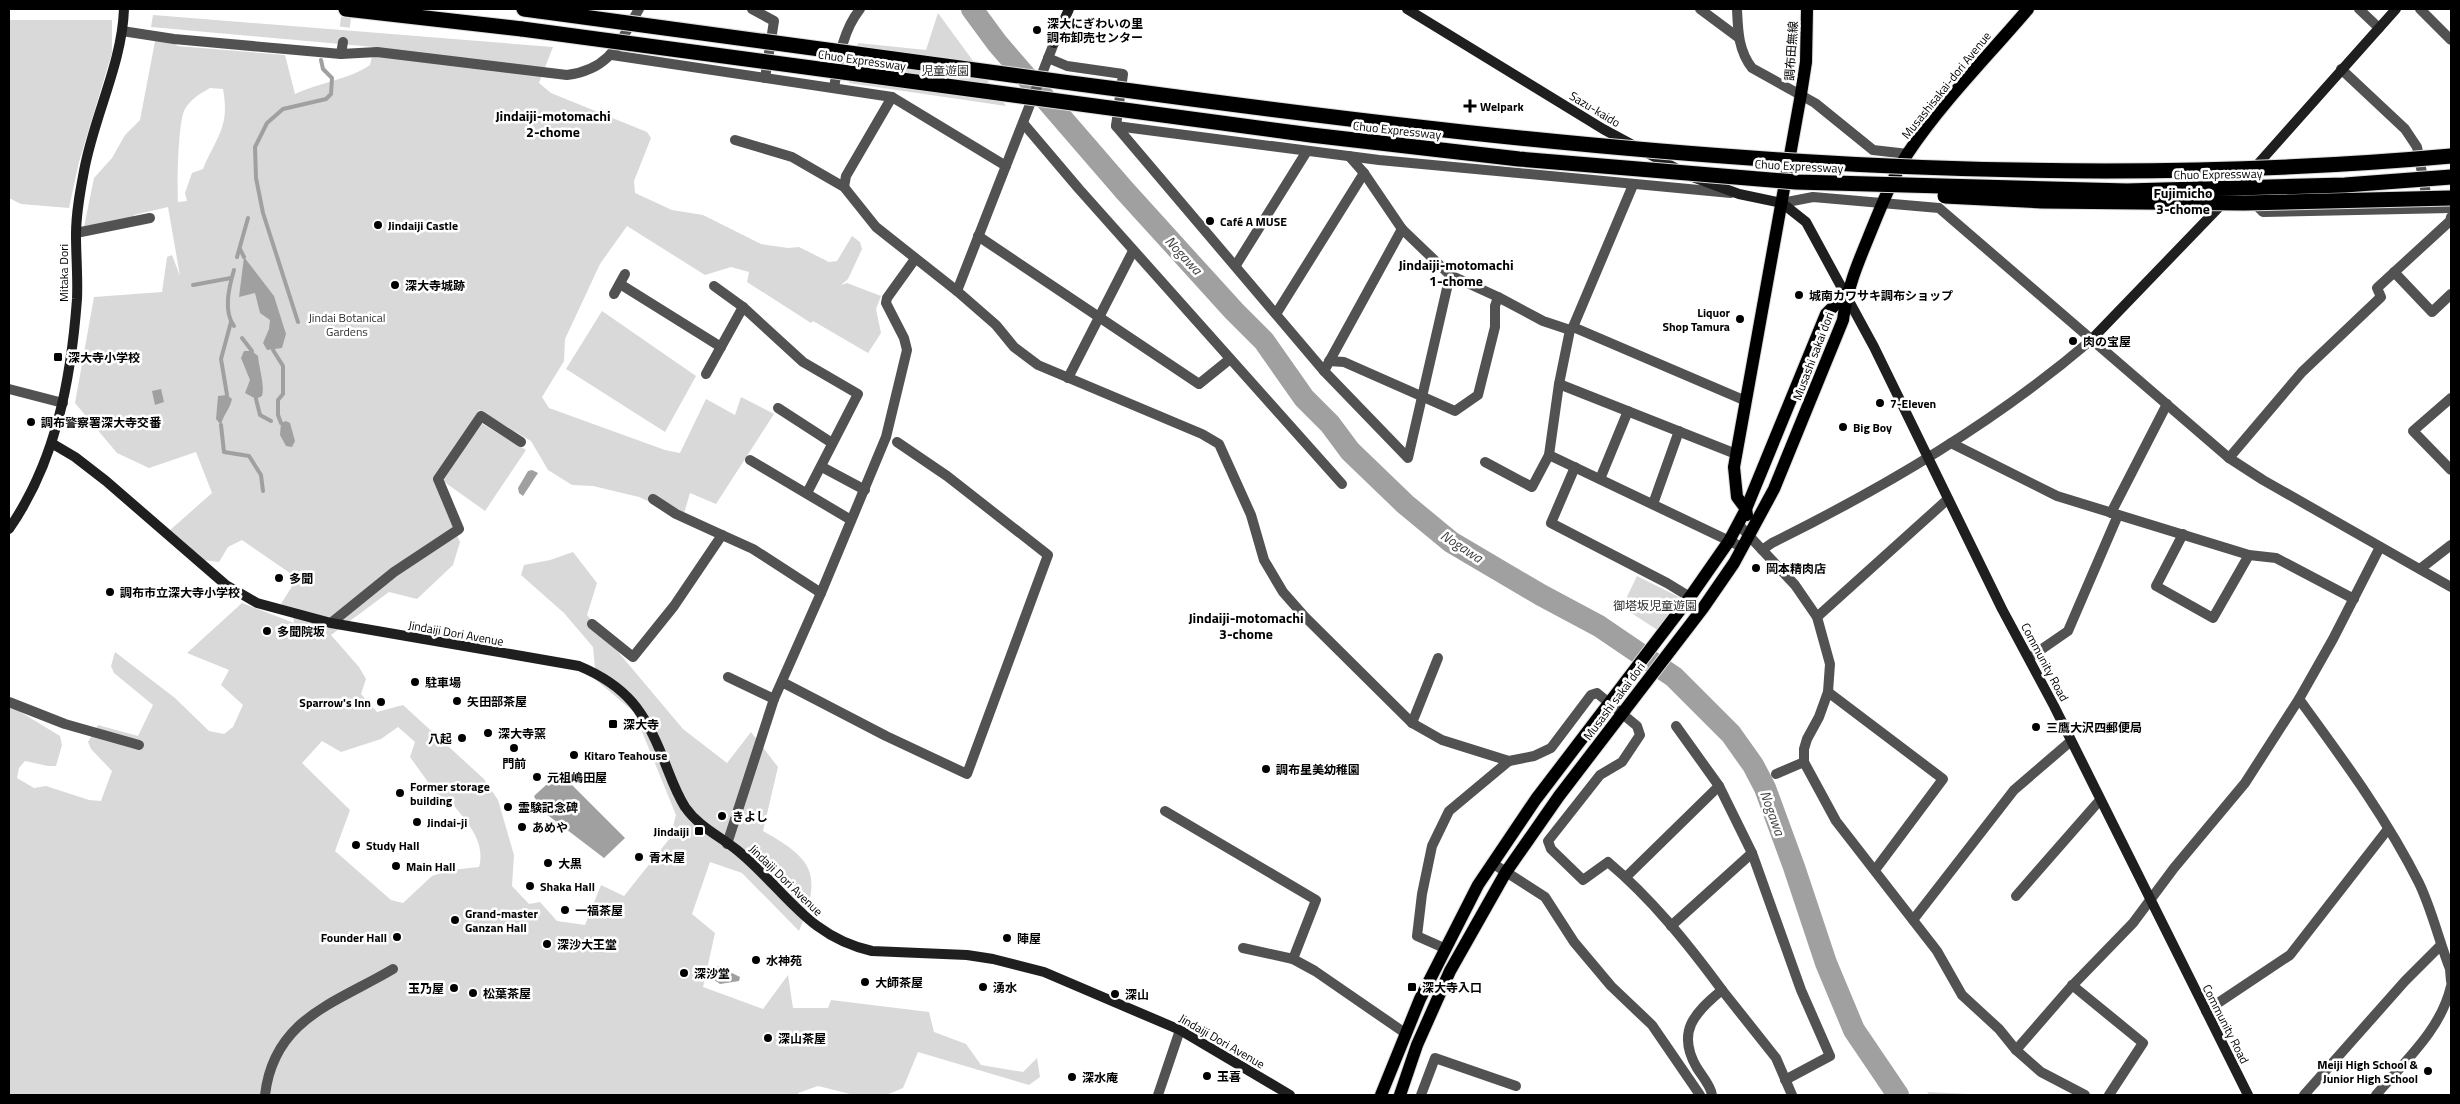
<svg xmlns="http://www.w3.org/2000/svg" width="2460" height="1104" viewBox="0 0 2460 1104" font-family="'Titillium Web','Noto Sans JP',sans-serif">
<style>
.green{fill:#d9d9d9;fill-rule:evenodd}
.water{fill:#a0a0a0}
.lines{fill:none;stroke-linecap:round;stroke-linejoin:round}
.stream{stroke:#a0a0a0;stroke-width:4}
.river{stroke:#a0a0a0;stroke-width:22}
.street-tunnel{stroke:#d9d9d9;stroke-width:10;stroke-dasharray:10 5;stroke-linecap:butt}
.primary-casing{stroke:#dbdbdb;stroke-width:14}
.highway-casing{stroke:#dbdbdb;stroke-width:17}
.street{stroke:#525252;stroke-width:10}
.secondary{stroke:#1f1f1f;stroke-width:10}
.primary{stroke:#000;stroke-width:12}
.highway{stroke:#000;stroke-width:15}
.highway-bridge-casing{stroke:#dbdbdb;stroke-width:17;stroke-linecap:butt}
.highway-bridge{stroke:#000;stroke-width:15}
.poi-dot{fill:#000;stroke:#fff;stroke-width:2}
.labels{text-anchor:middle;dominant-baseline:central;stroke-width:5;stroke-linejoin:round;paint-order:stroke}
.poi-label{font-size:12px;font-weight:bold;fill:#000;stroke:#fff;text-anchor:start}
.street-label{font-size:12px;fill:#000;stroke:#fff}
.park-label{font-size:12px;fill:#303030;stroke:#fff}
.neighbourhood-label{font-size:14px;font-weight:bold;fill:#000;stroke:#fff}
.water-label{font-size:14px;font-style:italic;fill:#414141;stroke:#fff}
</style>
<rect width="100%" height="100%" fill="#fff"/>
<g class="green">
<polygon points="938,13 1006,106 849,83 858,43 926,50"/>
<path d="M153 15 553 47 539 83 551 93 647 132 651 138 634 181 635 193 672 210 703 215 761 244 788 248 799 247 829 262 837 261 852 236 860 242 862 249 848 279 841 285 847 283 881 296 876 309 881 333 868 353 813 321 811 323 747 282 749 272 731 267 705 275 627 226 600 264 565 339 564 361 542 397 549 408 665 450 680 453 706 399 735 415 741 397 774 414 716 504 690 493 683 517 639 497 593 486 572 485 548 470 531 441 479 410 434 483 460 542 453 565 417 599 389 592 331 635 359 667 366 679 361 694 377 712 403 705 484 779 498 800 514 855 512 886 529 904 540 902 557 921 585 925 601 885 624 896 670 838 676 815 634 712 596 680 593 647 564 613 521 575 524 565 550 560 573 552 597 583 587 615 683 729 727 763 751 732 778 767 763 831C815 860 822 875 799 931L742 873 710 862 692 914 715 933 703 987 763 1009 788 975 793 1008H828L831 1000 929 1012 934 1032 966 1044 981 1065 1023 1072 1037 1058 1040 1077 1029 1085 918 1052 903 1088 886 1095 850 1094 818 1086 798 1093V1095H9V705L60 736 62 745 56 766H48L25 761 19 768 17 778 34 788 46 786 89 800 101 801 112 771 91 749 88 742 98 725 138 736 153 705 114 673 111 666 115 652 175 698 209 731 224 734 233 727 243 705 221 685 229 670 187 653 242 603 294 623 292 608 281 604 291 588 294 576 242 540 228 547 219 562 203 560 169 531 212 493 196 452 149 468 117 453 75 403 94 297 162 292 167 257 172 255 180 276 168 207 134 215 133 219 116 220 84 227 94 178 112 158 125 135 140 120 156 36 174 39 177 46 285 55 295 94C318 83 350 79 370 65L374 47 151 27ZM210 88 223 89C230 127 217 136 203 169L192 173 185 193 187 201 178 202C177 186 178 125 184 111 189 100 201 93 210 88ZM398 727 415 742 410 757 441 800 451 802C467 822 486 841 479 867L451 870 432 876 403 903 391 900 335 851 350 810 302 763 322 741 341 752 381 739Z"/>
<polygon points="9,20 112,20 112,53 79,162 69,208 21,204 9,198"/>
<polygon points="602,311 696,376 665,432 566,369"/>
<polygon points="481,423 526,450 485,511 443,481"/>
<polygon points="1637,576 1683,599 1659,631 1622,607"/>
<polygon points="1927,1092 1992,1095 1930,1095"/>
</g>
<g class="water">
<polygon points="244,257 274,296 286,334 282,348 267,350 263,343 269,329 270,320 260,313 255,293 239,297"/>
<path d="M244 351H252L258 356C259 368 265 386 262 396L256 399 245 393 250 380 241 358Z"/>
<polygon points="161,389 164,402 155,405 152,391"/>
<path d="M227 395 232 399C230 409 223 415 221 425L216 419 218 396Z"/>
<polygon points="286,421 290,423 295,441 292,447 286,446 280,435 281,423"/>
<polygon points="532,470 538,473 523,496 519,493 518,488 528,471"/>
<polygon points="556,776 562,783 566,779 625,838 604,858 541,810 534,796"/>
<polygon points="718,966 740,977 739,981 720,984 710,977"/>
</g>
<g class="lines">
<g class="stream">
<polyline points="240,249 244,257"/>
<polyline points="237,257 248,218"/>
<polyline points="193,285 231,278"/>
<polyline points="298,322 263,213 256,178 255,147 267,123 283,109 326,99 331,94 332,78 323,69 321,60"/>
<path d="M234 326C223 311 229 287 234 270"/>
<polyline points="242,338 252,351"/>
<polyline points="273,350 283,366 283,394 278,400 278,415 281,423"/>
<polyline points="227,395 221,359 231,322"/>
<polyline points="256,399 260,415 271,421"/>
<polyline points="221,425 224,452 249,456 261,475 263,491"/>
</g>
<polyline class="river" points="972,9 997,43 1125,191 1234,311 1264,341 1304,398 1330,424 1350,451 1405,504 1451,542 1541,595 1599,626 1674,677 1731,734 1753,765 1765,788 1794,867 1826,963 1854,1030 1898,1095"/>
<polyline class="street-tunnel" points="343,42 347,9"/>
<g class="primary-casing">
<g id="primary">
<polyline points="1747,515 1746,509 1737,497 1734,467 1801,94 1806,62 1807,9"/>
<polyline points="1381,1095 1420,999 1478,885 1536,799 1690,597 1729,541 1746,509 1826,314 1846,294"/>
<path d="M1400 1095 1417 1045 1450 971 1506 872 1559 796 1703 608 1734 563 1774 489 1843 320C1847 289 1857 265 1869 236 1880 209 1892 178 1908 153 1942 102 1988 56 2028 9"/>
</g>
</g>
<g class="highway-casing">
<g id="highway">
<polyline points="346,9 522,29"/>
<polyline points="524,9 539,11"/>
</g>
</g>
<g class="street">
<polyline points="752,9 774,21 765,78"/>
<polyline points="1700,9 1739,38"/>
<path d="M1737 9C1738 30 1738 50 1752 68L1815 103 1873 150 1908 154"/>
<polyline points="2359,9 2379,28"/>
<polyline points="2420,9 2451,40"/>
<path d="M122 31 174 39 341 54 377 52 567 75C611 69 619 43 639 9"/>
<polyline points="341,54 343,42"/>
<polyline points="612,55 892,97 1006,166"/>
<polyline points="1048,58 1067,66 1123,74 1116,126 1324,371"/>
<polyline points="2341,69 2405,129 2417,147 2428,204"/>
<path d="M834 88C839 59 842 32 860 9"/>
<polyline points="1023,123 1079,189 1342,484"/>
<polyline points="1116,126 1379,160 1731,193"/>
<polyline points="735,140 792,157 844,187 876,227 957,291 996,325 1014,347 1038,365 1202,434 1219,444 1251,515 1264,560 1283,592 1305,617 1412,723 1442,740 1509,761"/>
<polyline points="1349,156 1364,173 1402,229 1450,275 1498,297 1543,321 1570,330 1573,327 1746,401"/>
<polyline points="844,187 846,176 892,97"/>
<polyline points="2252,201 2263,212 2451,208"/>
<polyline points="1782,203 1813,197 1939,208 2229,458 2263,480 2451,587"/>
<polyline points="1402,229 1324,371 1408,458 1450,275"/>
<polyline points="76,233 150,218"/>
<polyline points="978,236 1199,384 1230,359"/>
<polyline points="1236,265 1307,151"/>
<polyline points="2394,272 2432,312 2451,294"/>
<polyline points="620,284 721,347"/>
<polyline points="714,286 743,307"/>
<polyline points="957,291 1054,43"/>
<polyline points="614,294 625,274"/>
<polyline points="1276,314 1364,173"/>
<polyline points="1573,327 1633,185"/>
<polyline points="1329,361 1344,362 1455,411 1478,395 1495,327 1495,306 1498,297"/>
<polyline points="706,374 743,307 803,362 858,394 807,493"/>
<polyline points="1068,378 1133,251"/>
<polyline points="1559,384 1736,454"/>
<polyline points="9,389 63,403"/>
<polyline points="2451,398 2413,431 2451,470"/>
<polyline points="778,408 832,443"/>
<polyline points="1951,443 2057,496 2249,555 2276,558 2354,599"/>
<polyline points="1549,455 1742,547"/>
<polyline points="2229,458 2302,372 2381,297 2377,288 2450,221 2451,217"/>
<polyline points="750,460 851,520"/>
<polyline points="1485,462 1532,487 1549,455 1559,384 1570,330"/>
<polyline points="822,467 865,490"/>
<polyline points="1575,467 1551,523 1667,583 1690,597"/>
<polyline points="1600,479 1628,411"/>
<polyline points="1653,504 1679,431"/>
<polyline points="2111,513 2167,404"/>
<polyline points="1738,524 1795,585 1817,617 1830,664 1828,692 1819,717 1807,739 1804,749 1804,762 1836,821 1937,951 1962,995 1999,1029 2016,1050 2041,1072 2085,1095"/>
<polyline points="2183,534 2156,586 2213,618 2249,555"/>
<polyline points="722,535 753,549 821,593"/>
<path d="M1762 550 1772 543C1885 487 1994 423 2090 341"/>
<polyline points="2420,569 2451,545"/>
<polyline points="1817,617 1948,499"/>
<polyline points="331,623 394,572 459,529 438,479 481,416 521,442"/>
<polyline points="592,624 633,657 674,606 722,535 676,514 653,499"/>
<polyline points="2029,658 2068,631 2118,515"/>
<polyline points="728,677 774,699"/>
<polyline points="782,682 886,736 967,774 1048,555 947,476 897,442"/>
<polyline points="1828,692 1943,779 1875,870"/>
<path d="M2299 699C2342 758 2386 817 2419 883 2432 910 2439 941 2450 969L2451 981"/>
<polyline points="9,702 65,724 139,745"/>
<polyline points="1412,723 1438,658"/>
<polyline points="1676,726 1719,786 1752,853 1801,990 1830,1056 1785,1080"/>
<polyline points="1776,774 1804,762"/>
<polyline points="1165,811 1316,900 1293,959 1315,971 1405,1033"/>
<polyline points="727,844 774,699 821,593 886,437 907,350 904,338 886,303 887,298 915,259"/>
<polyline points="1492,863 1545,897 1574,942 1611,986 1652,1025 1700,1095"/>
<polyline points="1626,877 1719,786"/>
<polyline points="2016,896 2100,800"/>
<polyline points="1913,920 2014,790 2071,741"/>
<polyline points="1671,926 1752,853"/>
<polyline points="1243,948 1293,959"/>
<path d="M1444 948 1417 936 1422 894 1432 846 1449 811 1509 761 1534 756 1551 748 1591 695 1597 693 1637 726 1640 735 1622 762 1600 775 1548 841 1551 849 1583 880 1608 862C1652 899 1688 944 1722 990"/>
<polyline points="2072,985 2143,1043 2109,1095"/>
<polyline points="2206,1011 2290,955 2388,829"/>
<polyline points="2016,1050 2069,989 2133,923 2174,868 2245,783 2299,699 2333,639 2380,547"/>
<path d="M265 1095C274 1018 336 1003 393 969"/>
<polyline points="1158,1095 1180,1030"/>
<polyline points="1421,1095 1435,1058 1516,1086"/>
<path d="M1712 1095C1711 1086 1702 1076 1697 1068 1676 1032 1694 1013 1722 990L1776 1058 1792 1095"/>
<polyline points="2304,1095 2405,981 2441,945"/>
<path d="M2376 1095C2404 1062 2441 1030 2451 986"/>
</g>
<g class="secondary">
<polyline points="1407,9 1603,129 1677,169"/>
<polyline points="1054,43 1069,9"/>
<polyline points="1690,176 1739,194 1782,203 1806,222 1874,347 2002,609 2054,706 2248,1095"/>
<polyline points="2234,191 2396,9"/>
<polyline points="2090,341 2224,202"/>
<path d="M53 444 75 457 106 481 226 585 257 603 331 623 579 666C627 686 645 712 663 758 670 775 675 791 685 807 699 827 718 835 737 850 784 888 807 937 872 951L967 955 993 959 1044 972 1180 1030 1290 1095"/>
<path d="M9 529C56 461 71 380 77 299 78 278 76 256 76 235 76 213 80 192 84 171 94 116 122 64 124 9"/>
</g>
<use href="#primary" class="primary"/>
<use href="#highway" class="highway"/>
<g class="highway-bridge-casing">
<g id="highway-bridge">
<path d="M539 11C736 38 934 65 1132 91 1568 150 2011 196 2451 156"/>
<polyline points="522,29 1311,135 1519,159 1796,182 2127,191 2345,185 2451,177"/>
<polyline points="1945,196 2042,201 2244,203 2451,198"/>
</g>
</g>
<use href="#highway-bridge" class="highway-bridge"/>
</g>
<g class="poi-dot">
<circle cx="1037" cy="30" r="5"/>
<path d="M1467.5 98.5h5v5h5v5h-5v5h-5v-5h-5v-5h5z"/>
<circle cx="1210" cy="221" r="5"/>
<circle cx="378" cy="225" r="5"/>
<circle cx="395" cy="285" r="5"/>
<circle cx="1799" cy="295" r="5"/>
<circle cx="1740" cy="319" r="5"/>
<circle cx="2073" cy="341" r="5"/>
<rect x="53" y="352" width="10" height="10" rx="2.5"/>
<circle cx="1880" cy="403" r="5"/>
<circle cx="31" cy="422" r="5"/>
<circle cx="1843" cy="427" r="5"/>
<circle cx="1756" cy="568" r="5"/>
<circle cx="279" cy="578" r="5"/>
<circle cx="110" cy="592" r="5"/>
<circle cx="267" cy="631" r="5"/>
<circle cx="415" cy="682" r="5"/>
<circle cx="457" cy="701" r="5"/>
<circle cx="381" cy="702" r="5"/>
<rect x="608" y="719" width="10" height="10" rx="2.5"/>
<circle cx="2036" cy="727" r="5"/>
<circle cx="488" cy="733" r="5"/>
<circle cx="462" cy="738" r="5"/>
<circle cx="514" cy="748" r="5"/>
<circle cx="574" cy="755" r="5"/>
<circle cx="1266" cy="769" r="5"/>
<circle cx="537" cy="777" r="5"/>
<circle cx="400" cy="793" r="5"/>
<circle cx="508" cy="807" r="5"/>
<circle cx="722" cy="816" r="5"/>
<circle cx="417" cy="822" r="5"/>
<circle cx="522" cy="827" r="5"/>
<rect x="694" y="826" width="10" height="10" rx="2.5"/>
<circle cx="356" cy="845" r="5"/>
<circle cx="639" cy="857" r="5"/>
<circle cx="548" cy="863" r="5"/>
<circle cx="396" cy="866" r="5"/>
<circle cx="530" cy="886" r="5"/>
<circle cx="565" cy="910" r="5"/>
<circle cx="455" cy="920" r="5"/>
<circle cx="397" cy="937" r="5"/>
<circle cx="1007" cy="938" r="5"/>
<circle cx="547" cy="944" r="5"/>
<circle cx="756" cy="960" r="5"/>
<circle cx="684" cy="973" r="5"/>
<circle cx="865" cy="982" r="5"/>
<circle cx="983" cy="987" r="5"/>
<rect x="1407" y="982" width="10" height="10" rx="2.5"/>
<circle cx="454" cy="988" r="5"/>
<circle cx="473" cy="993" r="5"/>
<circle cx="1115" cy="994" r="5"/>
<circle cx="768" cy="1038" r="5"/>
<circle cx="2428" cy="1071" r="5"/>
<circle cx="1207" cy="1076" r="5"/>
<circle cx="1072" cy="1077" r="5"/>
</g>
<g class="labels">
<g class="poi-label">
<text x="1047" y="23">深大にぎわいの里<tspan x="1047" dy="14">調布卸売センター</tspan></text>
<text x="1480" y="106">Welpark</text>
<text x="1220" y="221">Café A MUSE</text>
<text x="388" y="225">Jindaiji Castle</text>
<text x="405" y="285">深大寺城跡</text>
<text x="1809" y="295">城南カワサキ調布ショップ</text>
<text x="1730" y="312" text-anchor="end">Liquor<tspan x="1730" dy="14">Shop Tamura</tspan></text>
<text x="2083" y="341">肉の宝屋</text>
<text x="68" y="357">深大寺小学校</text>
<text x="1890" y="403">7-Eleven</text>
<text x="41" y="422">調布警察署深大寺交番</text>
<text x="1853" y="427">Big Boy</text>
<text x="1766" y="568">岡本精肉店</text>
<text x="289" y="578">多聞</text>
<text x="120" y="592">調布市立深大寺小学校</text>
<text x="277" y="631">多聞院坂</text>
<text x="425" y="682">駐車場</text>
<text x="467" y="701">矢田部茶屋</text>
<text x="371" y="702" text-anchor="end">Sparrow's Inn</text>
<text x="623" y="724">深大寺</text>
<text x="2046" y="727">三鷹大沢四郵便局</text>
<text x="498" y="733">深大寺窯</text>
<text x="452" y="738" text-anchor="end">八起</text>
<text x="584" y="755">Kitaro Teahouse</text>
<text x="514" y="763" text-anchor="middle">門前</text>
<text x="1276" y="769">調布星美幼稚園</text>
<text x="547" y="777">元祖嶋田屋</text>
<text x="410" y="786">Former storage<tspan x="410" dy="14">building</tspan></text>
<text x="518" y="807">霊験記念碑</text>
<text x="732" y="816">きよし</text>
<text x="427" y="822">Jindai-ji</text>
<text x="532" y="827">あめや</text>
<text x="689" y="831" text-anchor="end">Jindaiji</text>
<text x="366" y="845">Study Hall</text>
<text x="649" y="857">青木屋</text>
<text x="558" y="863">大黒</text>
<text x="406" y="866">Main Hall</text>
<text x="540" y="886">Shaka Hall</text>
<text x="575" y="910">一福茶屋</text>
<text x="465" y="913">Grand-master<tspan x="465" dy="14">Ganzan Hall</tspan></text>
<text x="387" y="937" text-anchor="end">Founder Hall</text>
<text x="1017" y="938">陣屋</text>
<text x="557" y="944">深沙大王堂</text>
<text x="766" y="960">水神苑</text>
<text x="694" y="973">深沙堂</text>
<text x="875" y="982">大師茶屋</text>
<text x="993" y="987">湧水</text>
<text x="1422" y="987">深大寺入口</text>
<text x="444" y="988" text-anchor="end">玉乃屋</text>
<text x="483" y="993">松葉茶屋</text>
<text x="1125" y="994">深山</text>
<text x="778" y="1038">深山茶屋</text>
<text x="2418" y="1064" text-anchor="end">Meiji High School &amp;<tspan x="2418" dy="14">Junior High School</tspan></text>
<text x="1217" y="1076">玉喜</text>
<text x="1082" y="1077">深水庵</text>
</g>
<g class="street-label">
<text transform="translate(1791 51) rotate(-86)">調布田無線</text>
<text transform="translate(862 60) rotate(8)">Chuo Expressway</text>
<text transform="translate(1946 85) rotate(-51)">Musashisakai-dori Avenue</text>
<text transform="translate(1595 109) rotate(31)">Sazu-kaido</text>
<text transform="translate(1397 130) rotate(6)">Chuo Expressway</text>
<text transform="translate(1799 166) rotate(3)">Chuo Expressway</text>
<text transform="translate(2218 174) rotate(-1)">Chuo Expressway</text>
<text transform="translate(63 273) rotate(-90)">Mitaka Dori</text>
<text transform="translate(1813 356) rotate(-69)">Musashi sakai dori</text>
<text transform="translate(456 633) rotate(10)">Jindaiji Dori Avenue</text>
<text transform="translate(2045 662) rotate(62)">Community Road</text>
<text transform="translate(1614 701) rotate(-53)">Musashi sakai dori</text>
<text transform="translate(786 880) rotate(44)">Jindaiji Dori Avenue</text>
<text transform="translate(2226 1024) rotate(63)">Community Road</text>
<text transform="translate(1222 1041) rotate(30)">Jindaiji Dori Avenue</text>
</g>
<g class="park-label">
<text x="945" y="70">児童遊園</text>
<text x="347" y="317">Jindai Botanical<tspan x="347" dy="14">Gardens</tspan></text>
<text x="1655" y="605">御塔坂児童遊園</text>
</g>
<g class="neighbourhood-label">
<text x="553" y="115">Jindaiji-motomachi<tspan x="553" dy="16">2-chome</tspan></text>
<text x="2183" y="192">Fujimicho<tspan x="2183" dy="16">3-chome</tspan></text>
<text x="1456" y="264">Jindaiji-motomachi<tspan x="1456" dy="16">1-chome</tspan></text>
<text x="1246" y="617">Jindaiji-motomachi<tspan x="1246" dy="16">3-chome</tspan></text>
</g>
<g class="water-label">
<text transform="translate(1184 255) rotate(47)">Nogawa</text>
<text transform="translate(1462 546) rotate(33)">Nogawa</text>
<text transform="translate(1773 813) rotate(70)">Nogawa</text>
</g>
</g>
<rect width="2460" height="1104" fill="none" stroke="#000000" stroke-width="20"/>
</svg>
